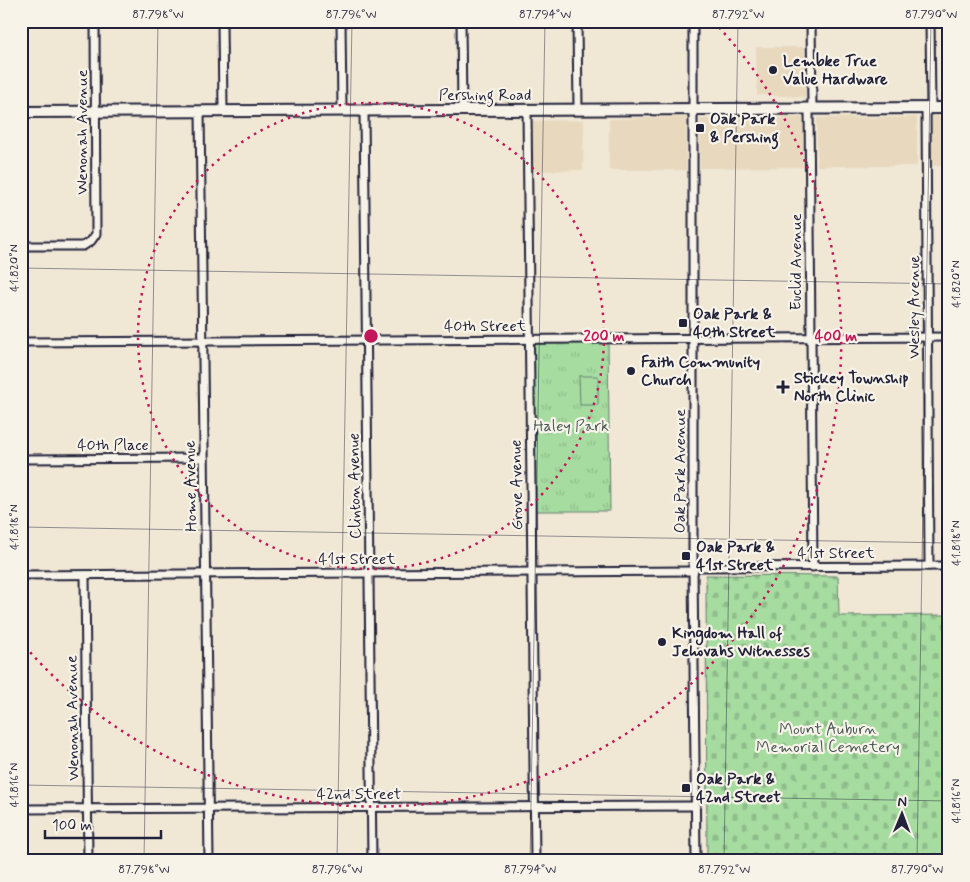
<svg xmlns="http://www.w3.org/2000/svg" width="970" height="882" viewBox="0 0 970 882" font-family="Mynerve,sans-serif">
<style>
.built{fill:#e8d9be}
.cemetery{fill:url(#cemetery-stones);stroke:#647f6e}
.park{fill:url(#park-tufts);stroke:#647f6e}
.pitch{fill:#a6dca0;stroke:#647f6e}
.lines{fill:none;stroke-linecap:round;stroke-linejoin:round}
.street-casing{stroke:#22223b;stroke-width:11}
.secondary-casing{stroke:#22223b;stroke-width:14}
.street{stroke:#f7f3e8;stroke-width:7}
.secondary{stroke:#f7f3e8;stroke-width:10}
.ticks{fill:none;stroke:#22223b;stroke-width:1;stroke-opacity:0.45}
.ring{fill:none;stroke:#c2185b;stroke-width:2.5;stroke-dasharray:2.5 5}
.poi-dot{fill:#22223b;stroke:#f7f3e8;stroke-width:2}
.labels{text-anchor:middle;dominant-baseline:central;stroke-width:4.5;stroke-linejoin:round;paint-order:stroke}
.poi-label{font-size:16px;font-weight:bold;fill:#22223b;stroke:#f7f3e8;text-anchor:start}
.street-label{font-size:16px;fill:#22223b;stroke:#f7f3e8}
.park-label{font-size:16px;fill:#4a5a59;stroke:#f7f3e8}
.centre{fill:#c2185b;stroke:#f7f3e8;stroke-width:2.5}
.ring-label{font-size:15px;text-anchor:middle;font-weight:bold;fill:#c2185b;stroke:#f7f3e8;stroke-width:4.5;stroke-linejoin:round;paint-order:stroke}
.neatline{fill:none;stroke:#22223b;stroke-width:2}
.ticks-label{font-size:12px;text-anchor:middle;fill:#22223b}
</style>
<defs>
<pattern id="cemetery-stones" width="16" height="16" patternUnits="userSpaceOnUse" patternTransform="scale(1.25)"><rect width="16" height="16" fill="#a6dca0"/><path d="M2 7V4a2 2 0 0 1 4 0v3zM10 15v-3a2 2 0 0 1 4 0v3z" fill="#8fbc8b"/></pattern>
<pattern id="park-tufts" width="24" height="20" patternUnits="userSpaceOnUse" patternTransform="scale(1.25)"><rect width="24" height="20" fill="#a6dca0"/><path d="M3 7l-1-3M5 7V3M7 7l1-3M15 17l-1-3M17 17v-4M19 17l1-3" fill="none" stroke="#8fbc8b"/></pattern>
</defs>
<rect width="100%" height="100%" fill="#f0e7d5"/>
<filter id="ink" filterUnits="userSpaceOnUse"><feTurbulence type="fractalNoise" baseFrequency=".02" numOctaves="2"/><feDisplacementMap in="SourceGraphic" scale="10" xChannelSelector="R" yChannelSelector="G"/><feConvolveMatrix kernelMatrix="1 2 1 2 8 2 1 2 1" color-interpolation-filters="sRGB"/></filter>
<g filter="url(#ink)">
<g class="built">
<polygon points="756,47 805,47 806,97 757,95"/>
<rect x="930" y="116" width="19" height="50"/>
<polygon points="686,117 686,170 609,170 609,119"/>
<polygon points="803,117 803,167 700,168 700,119"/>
<polygon points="917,117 917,166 817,166 817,118"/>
<polygon points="584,120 583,170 530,171 531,121"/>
</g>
<polygon class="cemetery" points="706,575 838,576 839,616 949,615 949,861 707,861"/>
<polygon class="park" points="608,341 610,511 533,511 532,342"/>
<polygon class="pitch" points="579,376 598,376 598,405 580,405"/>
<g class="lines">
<g class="street-casing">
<g id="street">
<polyline points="222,21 223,111"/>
<polyline points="341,21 342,111"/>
<polyline points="461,21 462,110"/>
<polyline points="577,21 578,110"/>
<polyline points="693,21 693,567 696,861"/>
<polyline points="811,21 812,108"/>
<polyline points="930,21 931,108"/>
<polyline points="809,108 813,567"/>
<polyline points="926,108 929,566"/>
<polyline points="527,110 535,861"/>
<polyline points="200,111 209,861"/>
<polyline points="364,111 372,861"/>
<polyline points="21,246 83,246 91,241 96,234 95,21"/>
<polyline points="21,342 949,337"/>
<polyline points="21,459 204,458"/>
<polyline points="693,567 949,566"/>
<polyline points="21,575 694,571"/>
<polyline points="85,575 88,861"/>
<polyline points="21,809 696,806"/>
</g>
</g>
<g class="secondary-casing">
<polyline id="secondary" points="21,112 949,108"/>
</g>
<use href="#street" class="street"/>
<use href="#secondary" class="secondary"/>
</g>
</g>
<path class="ticks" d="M673 21 949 26M21 268 949 284M21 527 949 543M21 785 949 801M144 861 158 21M337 861 352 21M530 861 545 21M724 861 738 21M917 861 931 21"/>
<g class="ring">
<circle cx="371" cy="336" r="233"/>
<path d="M714 22A465 465 0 1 1 23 644"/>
</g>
<g class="poi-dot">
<circle cx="773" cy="70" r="5"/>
<rect x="695" y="123" width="10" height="10" rx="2.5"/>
<rect x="678" y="318" width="10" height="10" rx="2.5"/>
<circle cx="631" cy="371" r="5"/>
<path d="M780.5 379.5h5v5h5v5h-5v5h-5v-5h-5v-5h5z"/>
<rect x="681" y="551" width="10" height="10" rx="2.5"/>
<circle cx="662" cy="642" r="5"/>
<rect x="681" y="783" width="10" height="10" rx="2.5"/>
</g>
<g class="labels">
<g class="poi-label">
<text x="783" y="61">Lembke True<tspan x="783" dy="18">Value Hardware</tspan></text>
<text x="710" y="119">Oak Park<tspan x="710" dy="18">&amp; Pershing</tspan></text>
<text x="693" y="314">Oak Park &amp;<tspan x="693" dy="18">40th Street</tspan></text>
<text x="641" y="362">Faith Community<tspan x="641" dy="18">Church</tspan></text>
<text x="794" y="378">Stickey Township<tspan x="794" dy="18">North Clinic</tspan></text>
<text x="696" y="547">Oak Park &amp;<tspan x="696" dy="18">41st Street</tspan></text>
<text x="672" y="633">Kingdom Hall of<tspan x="672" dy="18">Jehovahs Witnesses</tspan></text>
<text x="696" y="779">Oak Park &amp;<tspan x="696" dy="18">42nd Street</tspan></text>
</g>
<g class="street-label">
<text x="485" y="95">Pershing Road</text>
<text transform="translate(82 132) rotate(-90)">Wenonah Avenue</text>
<text transform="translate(796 262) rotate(-90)">Euclid Avenue</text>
<text transform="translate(914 307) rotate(-90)">Wesley Avenue</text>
<text x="485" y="326">40th Street</text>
<text x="113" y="445">40th Place</text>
<text transform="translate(680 471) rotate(-90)">Oak Park Avenue</text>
<text transform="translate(517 485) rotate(-91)">Grove Avenue</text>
<text transform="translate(191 486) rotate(-91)">Home Avenue</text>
<text transform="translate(355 486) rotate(-91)">Clinton Avenue</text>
<text x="836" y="553">41st Street</text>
<text x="357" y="559">41st Street</text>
<text transform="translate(73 718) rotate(-91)">Wenonah Avenue</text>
<text x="359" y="794">42nd Street</text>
</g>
<g class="park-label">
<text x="571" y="426">Haley Park</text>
<text x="828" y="729">Mount Auburn<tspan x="828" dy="18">Memorial Cemetery</tspan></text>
</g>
</g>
<circle cx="371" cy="336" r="8" class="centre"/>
<g class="ring-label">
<text x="604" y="341">200 m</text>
<text x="836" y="341">400 m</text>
</g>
<rect width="970" height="882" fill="none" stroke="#f7f3e8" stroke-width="55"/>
<g transform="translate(902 814) rotate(1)" stroke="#f7f3e8" stroke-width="4" paint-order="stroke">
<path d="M0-4L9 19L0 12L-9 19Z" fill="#22223b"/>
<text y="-8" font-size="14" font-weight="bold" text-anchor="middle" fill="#22223b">N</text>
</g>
<path d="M45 830v8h116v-8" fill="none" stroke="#22223b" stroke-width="2.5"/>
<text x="52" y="830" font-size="15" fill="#22223b" stroke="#f7f3e8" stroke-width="4" paint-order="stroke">100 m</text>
<rect x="28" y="28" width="914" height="826" class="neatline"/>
<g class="ticks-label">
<text x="158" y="18">87.798°W</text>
<text x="351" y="18">87.796°W</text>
<text x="545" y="18">87.794°W</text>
<text x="738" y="18">87.792°W</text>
<text x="931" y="18">87.790°W</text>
<text transform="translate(14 268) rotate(-90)" y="4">41.820°N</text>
<text transform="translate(956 284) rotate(-90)" y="4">41.820°N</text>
<text transform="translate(14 527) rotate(-90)" y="4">41.818°N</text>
<text transform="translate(956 543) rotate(-90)" y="4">41.818°N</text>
<text transform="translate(14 785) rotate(-90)" y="4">41.816°N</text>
<text transform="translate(956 801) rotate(-90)" y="4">41.816°N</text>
<text x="144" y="873">87.798°W</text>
<text x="337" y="873">87.796°W</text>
<text x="530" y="873">87.794°W</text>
<text x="724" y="873">87.792°W</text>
<text x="917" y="873">87.790°W</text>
</g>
</svg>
